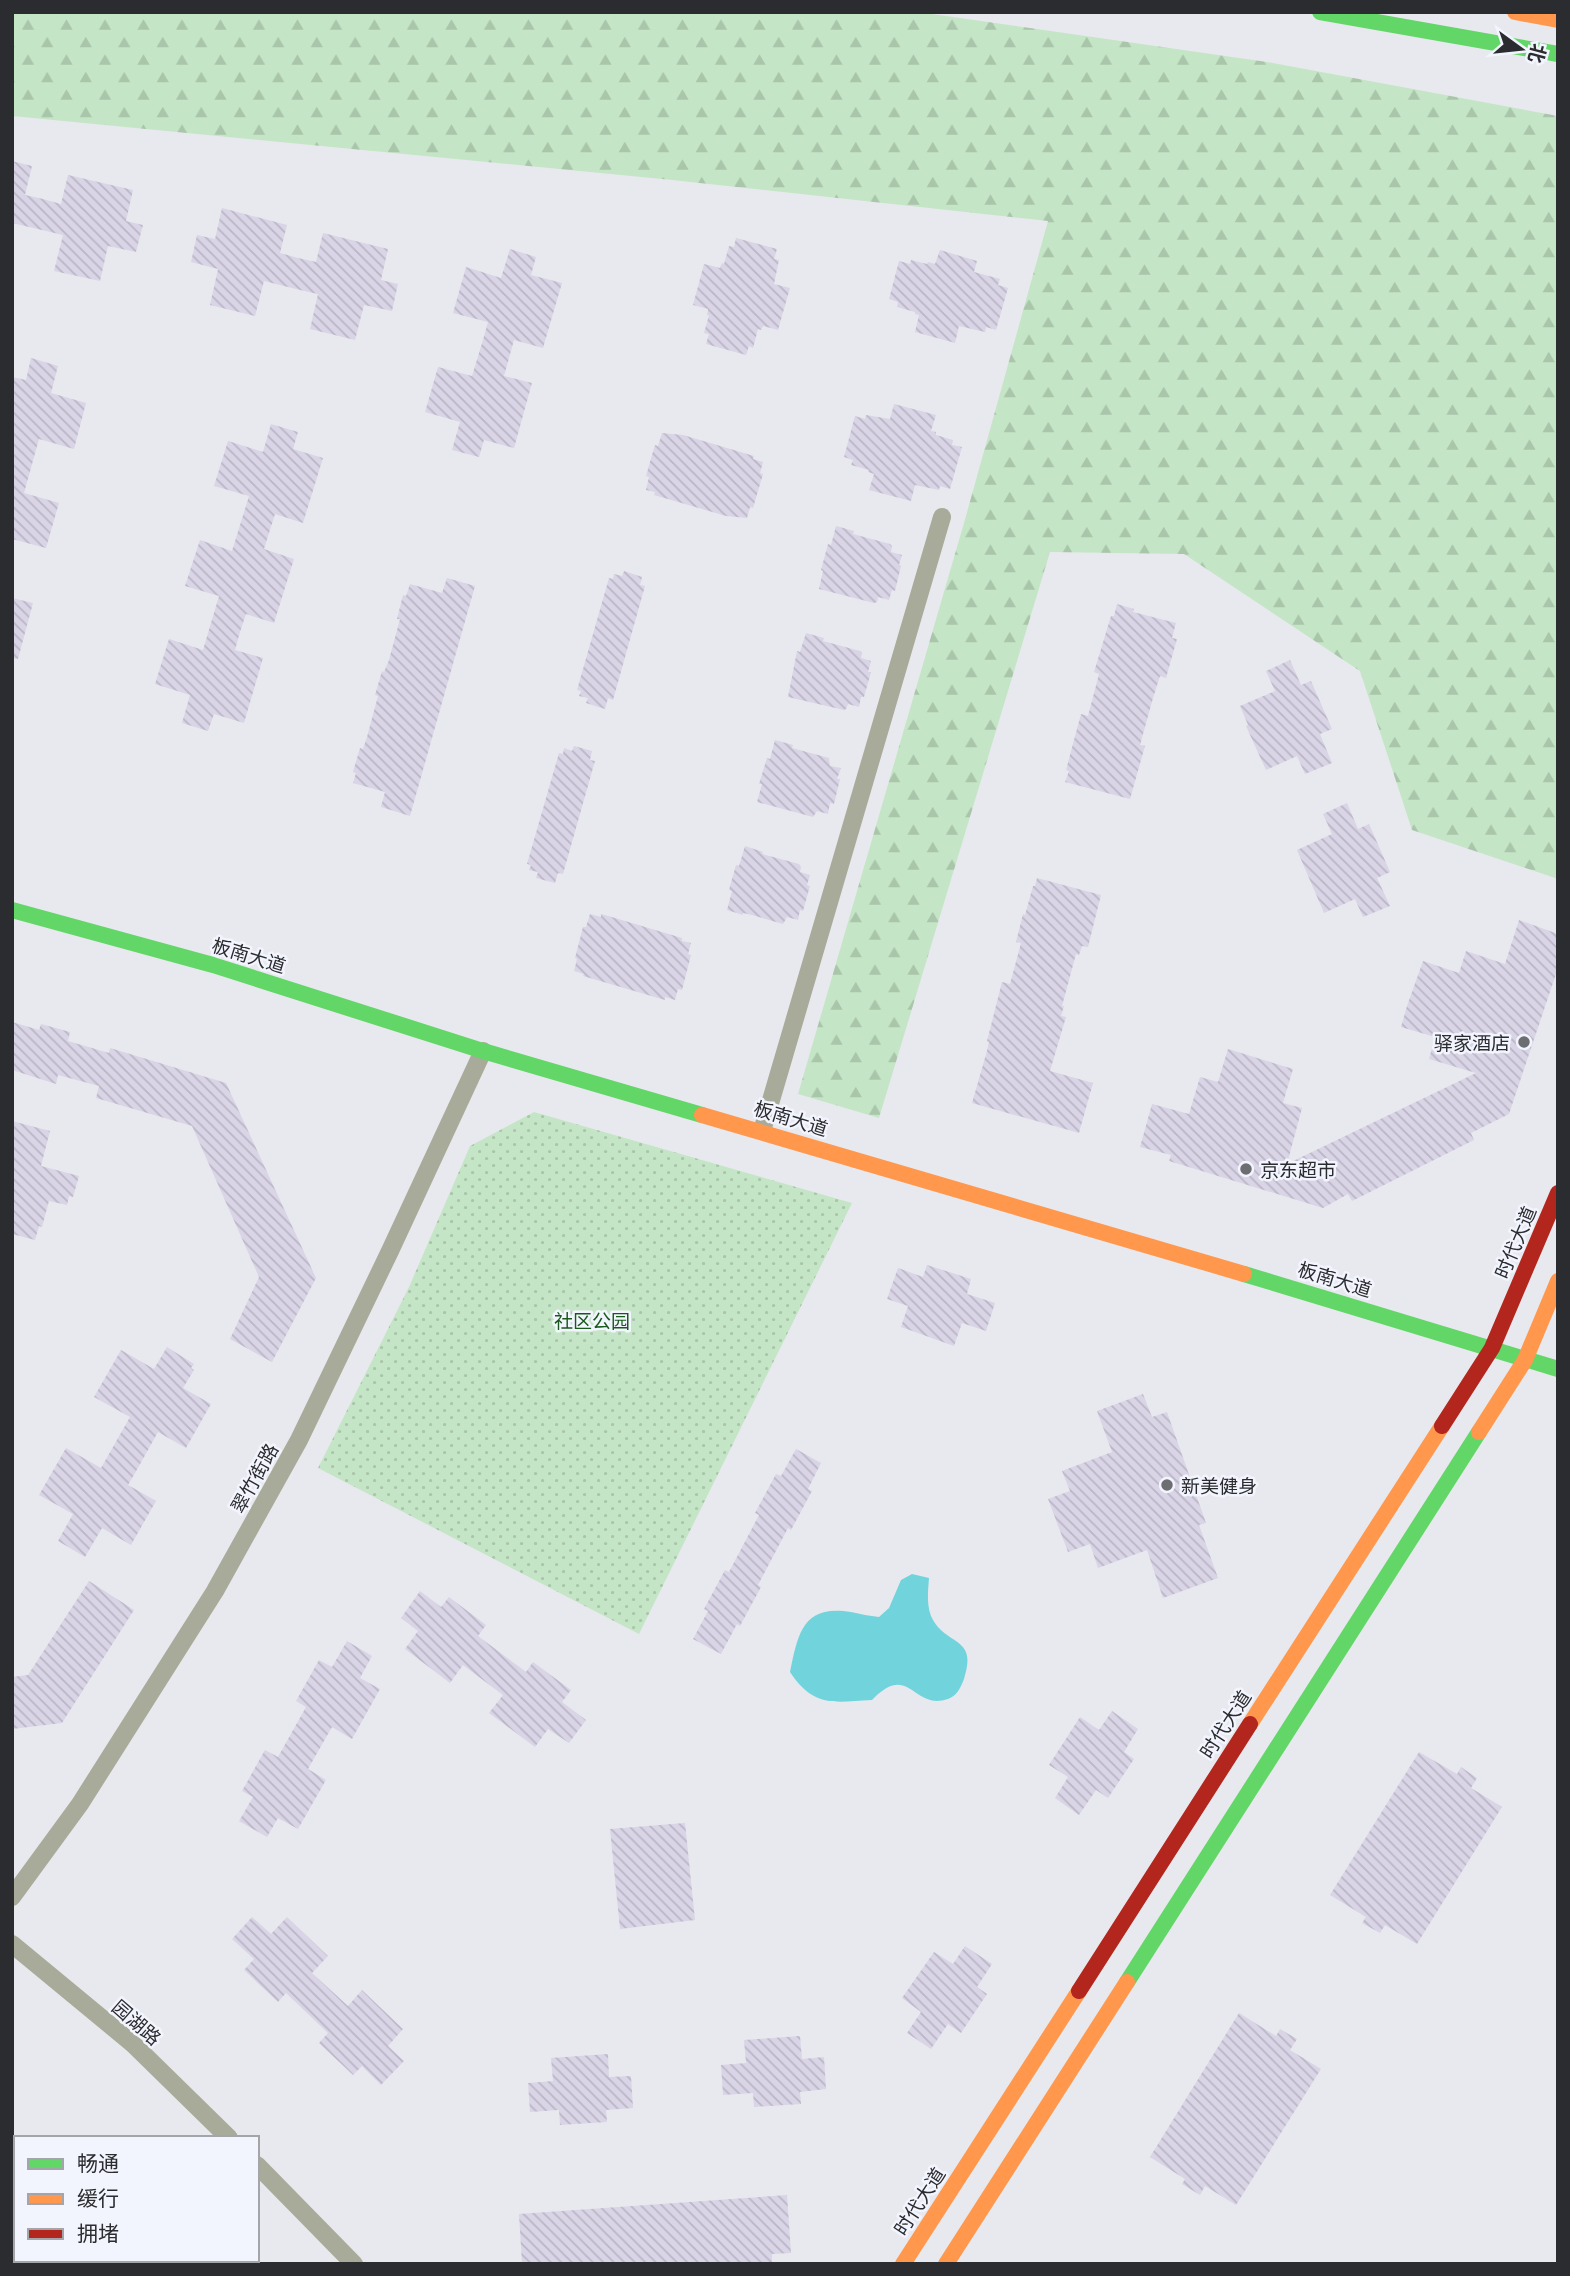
<svg xmlns="http://www.w3.org/2000/svg" width="1570" height="2276" viewBox="0 0 1570 2276" font-family="'Titillium Web','Noto Sans SC',sans-serif">
<style>
.forest{fill:url(#forest-firs)}
.park{fill:url(#park-dots)}
.water{fill:#71d4dc}
.building{fill:url(#building-back-hatch)}
.lines{fill:none;stroke-linecap:round;stroke-linejoin:round}
.street{stroke:#a9ab9a;stroke-width:18}
.fast{stroke:#63d668;stroke-width:16}
.slow{stroke:#ff974d;stroke-width:16}
.jam{stroke:#b3261e;stroke-width:16}
.poi-dot{fill:#6d6e72;stroke:#f3f5fe;stroke-width:2.5}
.labels{text-anchor:middle;dominant-baseline:central;stroke-width:5;stroke-linejoin:round;paint-order:stroke}
.street-label{font-size:19px;fill:#2b2c2f;stroke:#f3f5fe}
.poi-label{font-size:19px;fill:#2b2c2f;stroke:#f3f5fe;text-anchor:start}
.park-label{font-size:19px;fill:#185a19;stroke:#f3f5fe}
</style>
<defs>
<pattern id="forest-firs" width="22" height="20" patternUnits="userSpaceOnUse" patternTransform="scale(1.75)"><rect width="22" height="20" fill="#c5e6c6"/><path d="M5 1l3.5 6h-7zM16 11l3.5 6h-7z" fill="#a9c5aa"/></pattern>
<pattern id="park-dots" width="8" height="8" patternUnits="userSpaceOnUse" patternTransform="scale(1.75)"><rect width="8" height="8" fill="#c5e6c6"/><path d="M2 2h.1M6 6h.1" fill="none" stroke="#a9c5aa" stroke-width="1.8" stroke-linecap="round"/></pattern>
<pattern id="building-back-hatch" width="6" height="6" patternUnits="userSpaceOnUse" patternTransform="scale(1.75)"><rect width="6" height="6" fill="#d9d4e6"/><path d="M-1 5l2 2M0 0l6 6M5-1l2 2" fill="none" stroke="#bab6c6"/></pattern>
</defs>
<rect width="100%" height="100%" fill="#e8e9ee"/>
<polygon class="forest" points="12,12 918,12 1267,62 1558,116 1558,879 1412,830 1360,671 1184,554 1050,552 879,1118 798,1094 964,523 1048,221 672,180 12,116"/>
<polygon class="park" points="534,1112 852,1203 639,1634 318,1468 409,1287 470,1146"/>
<path class="water" d="M912 1574 929 1578C928 1591 926 1608 933 1620 948 1646 978 1637 964 1679 961 1687 957 1696 948 1699 912 1711 910 1661 872 1700 833 1702 814 1708 790 1672 798 1633 803 1604 851 1612 861 1614 869 1616 879 1617L889 1608 901 1580Z"/>
<g class="building">
<polygon points="12,161 32,166 25,195 43,199 61,204 68,175 133,190 126,221 143,225 136,252 108,246 100,281 54,271 63,235 12,223"/>
<polygon points="222,208 287,225 280,253 298,258 316,262 323,233 388,249 381,280 398,284 392,311 364,305 355,340 310,329 318,294 300,290 264,281 255,316 210,305 218,269 191,262 197,235 215,239"/>
<polygon points="736,238 777,249 774,259 779,260 774,284 790,288 778,330 763,326 761,330 758,329 753,348 749,346 746,355 706,344 709,334 704,333 709,315 707,315 708,309 693,305 704,264 720,268 722,263 724,264 729,246 734,247"/>
<polygon points="510,249 536,257 531,275 562,283 543,348 514,340 504,376 532,383 514,448 484,440 479,457 452,450 460,422 425,412 438,367 472,376 483,340 488,322 453,313 466,267 501,278"/>
<polygon points="940,250 977,261 974,272 1000,279 998,285 1008,288 996,330 986,327 985,332 959,326 955,343 915,332 919,315 915,314 915,312 897,307 898,302 889,299 899,261 910,264 911,260 927,264 928,262 935,264"/>
<polygon points="31,358 58,366 51,393 86,403 74,449 39,439 24,493 59,503 46,548 12,539 12,377 26,380"/>
<polygon points="894,404 936,415 931,431 936,432 936,435 953,440 952,445 962,447 950,489 940,486 939,490 915,485 911,501 869,490 874,474 868,472 869,470 851,465 853,460 844,457 855,416 865,419 866,415 890,419"/>
<polygon points="271,424 298,432 293,449 323,458 303,523 275,514 264,549 294,559 274,623 246,614 240,632 235,650 263,658 244,723 214,714 208,731 182,723 190,695 155,684 169,639 203,650 219,596 185,586 200,540 232,551 249,496 214,486 228,441 263,452"/>
<polygon points="662,433 683,435 754,456 753,459 763,462 760,473 763,474 753,508 750,507 747,518 726,516 654,495 655,492 646,490 649,477 646,476 652,455 655,445 658,446"/>
<polygon points="836,526 854,531 853,534 890,544 892,546 891,552 902,555 899,565 901,566 895,591 892,590 889,600 878,597 877,602 874,603 819,589 823,571 821,570 828,544 831,545"/>
<polygon points="624,571 642,577 640,585 645,586 613,700 608,698 605,709 586,703 588,698 579,696 581,691 577,690 609,578 613,579 614,574 622,576"/>
<polygon points="447,578 475,586 410,816 381,807 385,792 353,783 356,773 353,772 360,748 363,749 367,737 378,696 375,695 382,671 384,672 389,660 400,619 397,619 403,595 406,596 410,584 442,593"/>
<polygon points="12,598 33,603 18,659 12,658"/>
<polygon points="1117,604 1134,609 1133,612 1176,623 1172,638 1177,639 1166,678 1160,676 1153,698 1140,745 1145,746 1130,799 1065,782 1069,771 1066,770 1081,714 1088,716 1099,674 1094,672 1111,616 1114,616"/>
<polygon points="806,633 824,638 823,641 860,651 862,653 861,658 871,661 868,672 871,672 864,697 861,697 859,707 848,704 846,709 844,710 788,697 797,651 800,652"/>
<polygon points="1290,660 1301,685 1311,681 1332,729 1320,734 1332,763 1305,774 1297,756 1266,770 1246,726 1248,725 1240,706 1275,691 1266,671"/>
<polygon points="775,740 793,745 792,748 829,758 830,766 841,768 837,779 840,779 834,804 830,803 828,814 817,811 813,817 757,802 762,784 759,784 767,758 770,759"/>
<polygon points="574,746 592,751 590,760 595,761 563,874 558,873 555,883 536,878 538,872 529,870 531,865 527,864 559,753 563,754 564,748 572,751"/>
<polygon points="1347,803 1358,829 1369,824 1390,872 1377,878 1390,906 1363,917 1355,899 1324,913 1297,850 1332,834 1323,814"/>
<polygon points="745,846 763,852 762,854 799,864 801,867 800,872 810,875 807,885 810,886 803,911 800,910 798,920 787,917 783,924 752,915 743,913 743,915 727,910 732,891 729,890 736,865 739,866"/>
<polygon points="1037,878 1101,895 1088,947 1082,946 1079,955 1076,954 1062,1006 1064,1006 1061,1016 1066,1017 1050,1071 1093,1083 1079,1133 972,1103 987,1051 989,1042 987,1041 1002,982 1010,984 1021,943 1016,942 1023,914 1025,915 1033,886 1035,886"/>
<polygon points="590,914 601,917 601,914 615,918 682,938 682,941 691,943 688,954 691,955 682,990 678,989 675,1000 665,997 665,1000 583,976 584,974 574,971 577,959 575,958 583,927 586,927"/>
<polygon points="1519,920 1558,934 1558,968 1509,1114 1471,1133 1474,1140 1352,1201 1348,1194 1323,1208 1169,1161 1171,1155 1140,1147 1152,1104 1189,1114 1200,1077 1218,1082 1228,1049 1293,1069 1283,1103 1302,1108 1287,1164 1476,1073 1429,1059 1435,1037 1401,1027 1407,1006 1423,961 1459,973 1466,951 1505,964"/>
<polygon points="12,1022 39,1030 41,1024 70,1032 68,1041 109,1053 110,1048 226,1083 316,1278 272,1362 230,1339 259,1277 192,1126 96,1098 99,1086 58,1075 56,1084 12,1070"/>
<polygon points="12,1121 50,1131 41,1166 79,1176 73,1197 69,1196 67,1205 49,1201 42,1227 39,1226 35,1240 12,1234"/>
<polygon points="927,1265 971,1279 967,1294 995,1303 986,1331 962,1323 954,1346 901,1327 908,1306 887,1299 898,1268 923,1277"/>
<polygon points="167,1347 194,1364 191,1368 194,1370 183,1388 211,1404 186,1448 158,1432 139,1466 128,1485 156,1501 131,1545 102,1528 85,1557 58,1541 73,1514 39,1495 66,1448 101,1468 130,1417 94,1397 121,1350 154,1369"/>
<polygon points="1143,1394 1152,1417 1167,1412 1206,1523 1199,1525 1218,1578 1163,1598 1147,1550 1098,1568 1090,1544 1068,1552 1048,1499 1070,1491 1062,1471 1112,1452 1097,1411"/>
<polygon points="796,1449 821,1463 808,1489 812,1491 791,1530 788,1528 758,1585 761,1587 740,1626 737,1624 721,1654 693,1639 708,1611 704,1609 725,1570 729,1572 759,1515 755,1513 776,1474 781,1476"/>
<polygon points="89,1581 134,1610 62,1723 12,1729 12,1677 28,1675"/>
<polygon points="420,1591 441,1607 449,1597 486,1625 478,1636 526,1672 533,1662 571,1690 562,1702 586,1720 569,1743 548,1729 535,1747 489,1713 503,1695 463,1665 450,1683 405,1649 418,1631 401,1618"/>
<polygon points="347,1641 372,1656 360,1678 380,1689 352,1739 332,1727 308,1769 326,1780 298,1829 278,1818 267,1837 239,1821 253,1797 242,1791 265,1750 278,1757 306,1707 296,1701 319,1660 332,1667"/>
<polygon points="1112,1711 1138,1729 1124,1752 1134,1759 1108,1798 1096,1790 1079,1815 1055,1798 1068,1777 1049,1765 1080,1717 1099,1730"/>
<polygon points="1419,1752 1457,1774 1461,1767 1477,1778 1471,1788 1502,1807 1417,1944 1385,1925 1380,1933 1362,1923 1366,1917 1330,1895"/>
<polygon points="685,1823 695,1920 620,1929 610,1829"/>
<polygon points="252,1917 271,1934 287,1917 328,1956 312,1973 348,2006 362,1990 403,2029 388,2046 404,2061 381,2085 362,2066 353,2075 319,2043 328,2033 286,1993 278,2002 244,1970 254,1959 232,1939"/>
<polygon points="965,1946 992,1964 977,1987 987,1994 961,2033 948,2024 931,2049 907,2033 921,2012 902,1998 934,1952 953,1964"/>
<polygon points="1239,2013 1276,2036 1280,2029 1297,2039 1290,2050 1321,2069 1236,2205 1205,2186 1200,2195 1182,2184 1185,2179 1150,2157"/>
<polygon points="800,2036 802,2059 824,2057 826,2089 800,2092 801,2104 754,2107 753,2093 723,2095 721,2065 746,2063 744,2040"/>
<polygon points="608,2054 609,2077 631,2076 633,2108 606,2110 607,2122 560,2125 559,2110 530,2112 528,2083 553,2081 551,2058"/>
<polygon points="787,2195 791,2253 772,2254 772,2264 522,2264 519,2214"/>
</g>
<g class="lines">
<g class="street">
<polyline points="762,1131 942,517"/>
<polyline points="12,1897 80,1804 215,1591 299,1440 390,1251 483,1051"/>
<polyline points="12,1944 133,2044 229,2138"/>
<polyline points="257,2165 354,2264"/>
</g>
<g class="fast">
<polyline points="1320,12 1558,54"/>
<polyline points="12,910 213,965 483,1051 702,1115"/>
<polyline points="1244,1274 1558,1369"/>
<polyline points="1127,1982 1479,1432"/>
</g>
<g class="slow">
<polyline points="1515,12 1558,20"/>
<polyline points="702,1115 1244,1274"/>
<polyline points="1479,1432 1525,1360 1558,1281"/>
<polyline points="1250,1724 1442,1426"/>
<polyline points="903,2264 1079,1991"/>
<polyline points="946,2264 1127,1982"/>
</g>
<g class="jam">
<polyline points="1442,1426 1492,1348 1558,1193"/>
<polyline points="1079,1991 1250,1724"/>
</g>
</g>
<g class="poi-dot">
<circle cx="1524" cy="1042" r="7"/>
<circle cx="1246" cy="1169" r="7"/>
<circle cx="1167" cy="1485" r="7"/>
</g>
<g class="labels">
<g class="street-label">
<text transform="translate(249 955) rotate(17)">板南大道</text>
<text transform="translate(791 1118) rotate(17)">板南大道</text>
<text transform="translate(1515 1242) rotate(-67)">时代大道</text>
<text transform="translate(1335 1279) rotate(17)">板南大道</text>
<text transform="translate(254 1478) rotate(-61)">翠竹街路</text>
<text transform="translate(1225 1724) rotate(-57)">时代大道</text>
<text transform="translate(137 2022) rotate(41)">园湖路</text>
<text transform="translate(919 2201) rotate(-57)">时代大道</text>
</g>
<g class="poi-label">
<text x="1510" y="1042" text-anchor="end">驿家酒店</text>
<text x="1260" y="1169">京东超市</text>
<text x="1181" y="1485">新美健身</text>
</g>
<g class="park-label">
<text x="592" y="1320">社区公园</text>
</g>
</g>
<rect width="1570" height="2276" fill="none" stroke="#2b2c2f" stroke-width="28"/>
<rect x="14" y="2136" width="245" height="126" fill="#f3f5fe" stroke="#a3a5ab" stroke-width="2"/>
<rect x="28" y="2159" width="35" height="10" fill="#63d668" stroke="#a3a5ab" stroke-width="2"/>
<text x="77" y="2171" font-size="21" fill="#2b2c2f">畅通</text>
<rect x="28" y="2194" width="35" height="10" fill="#ff974d" stroke="#a3a5ab" stroke-width="2"/>
<text x="77" y="2206" font-size="21" fill="#2b2c2f">缓行</text>
<rect x="28" y="2229" width="35" height="10" fill="#b3261e" stroke="#a3a5ab" stroke-width="2"/>
<text x="77" y="2241" font-size="21" fill="#2b2c2f">拥堵</text>
<g transform="translate(1521 49) rotate(105)" stroke="#f3f5fe" stroke-width="5" paint-order="stroke">
<path d="M0-5L12 26L0 18L-12 26Z" fill="#2b2c2f"/>
<text y="-10" font-size="19" font-weight="bold" text-anchor="middle" fill="#2b2c2f">北</text>
</g>
</svg>
